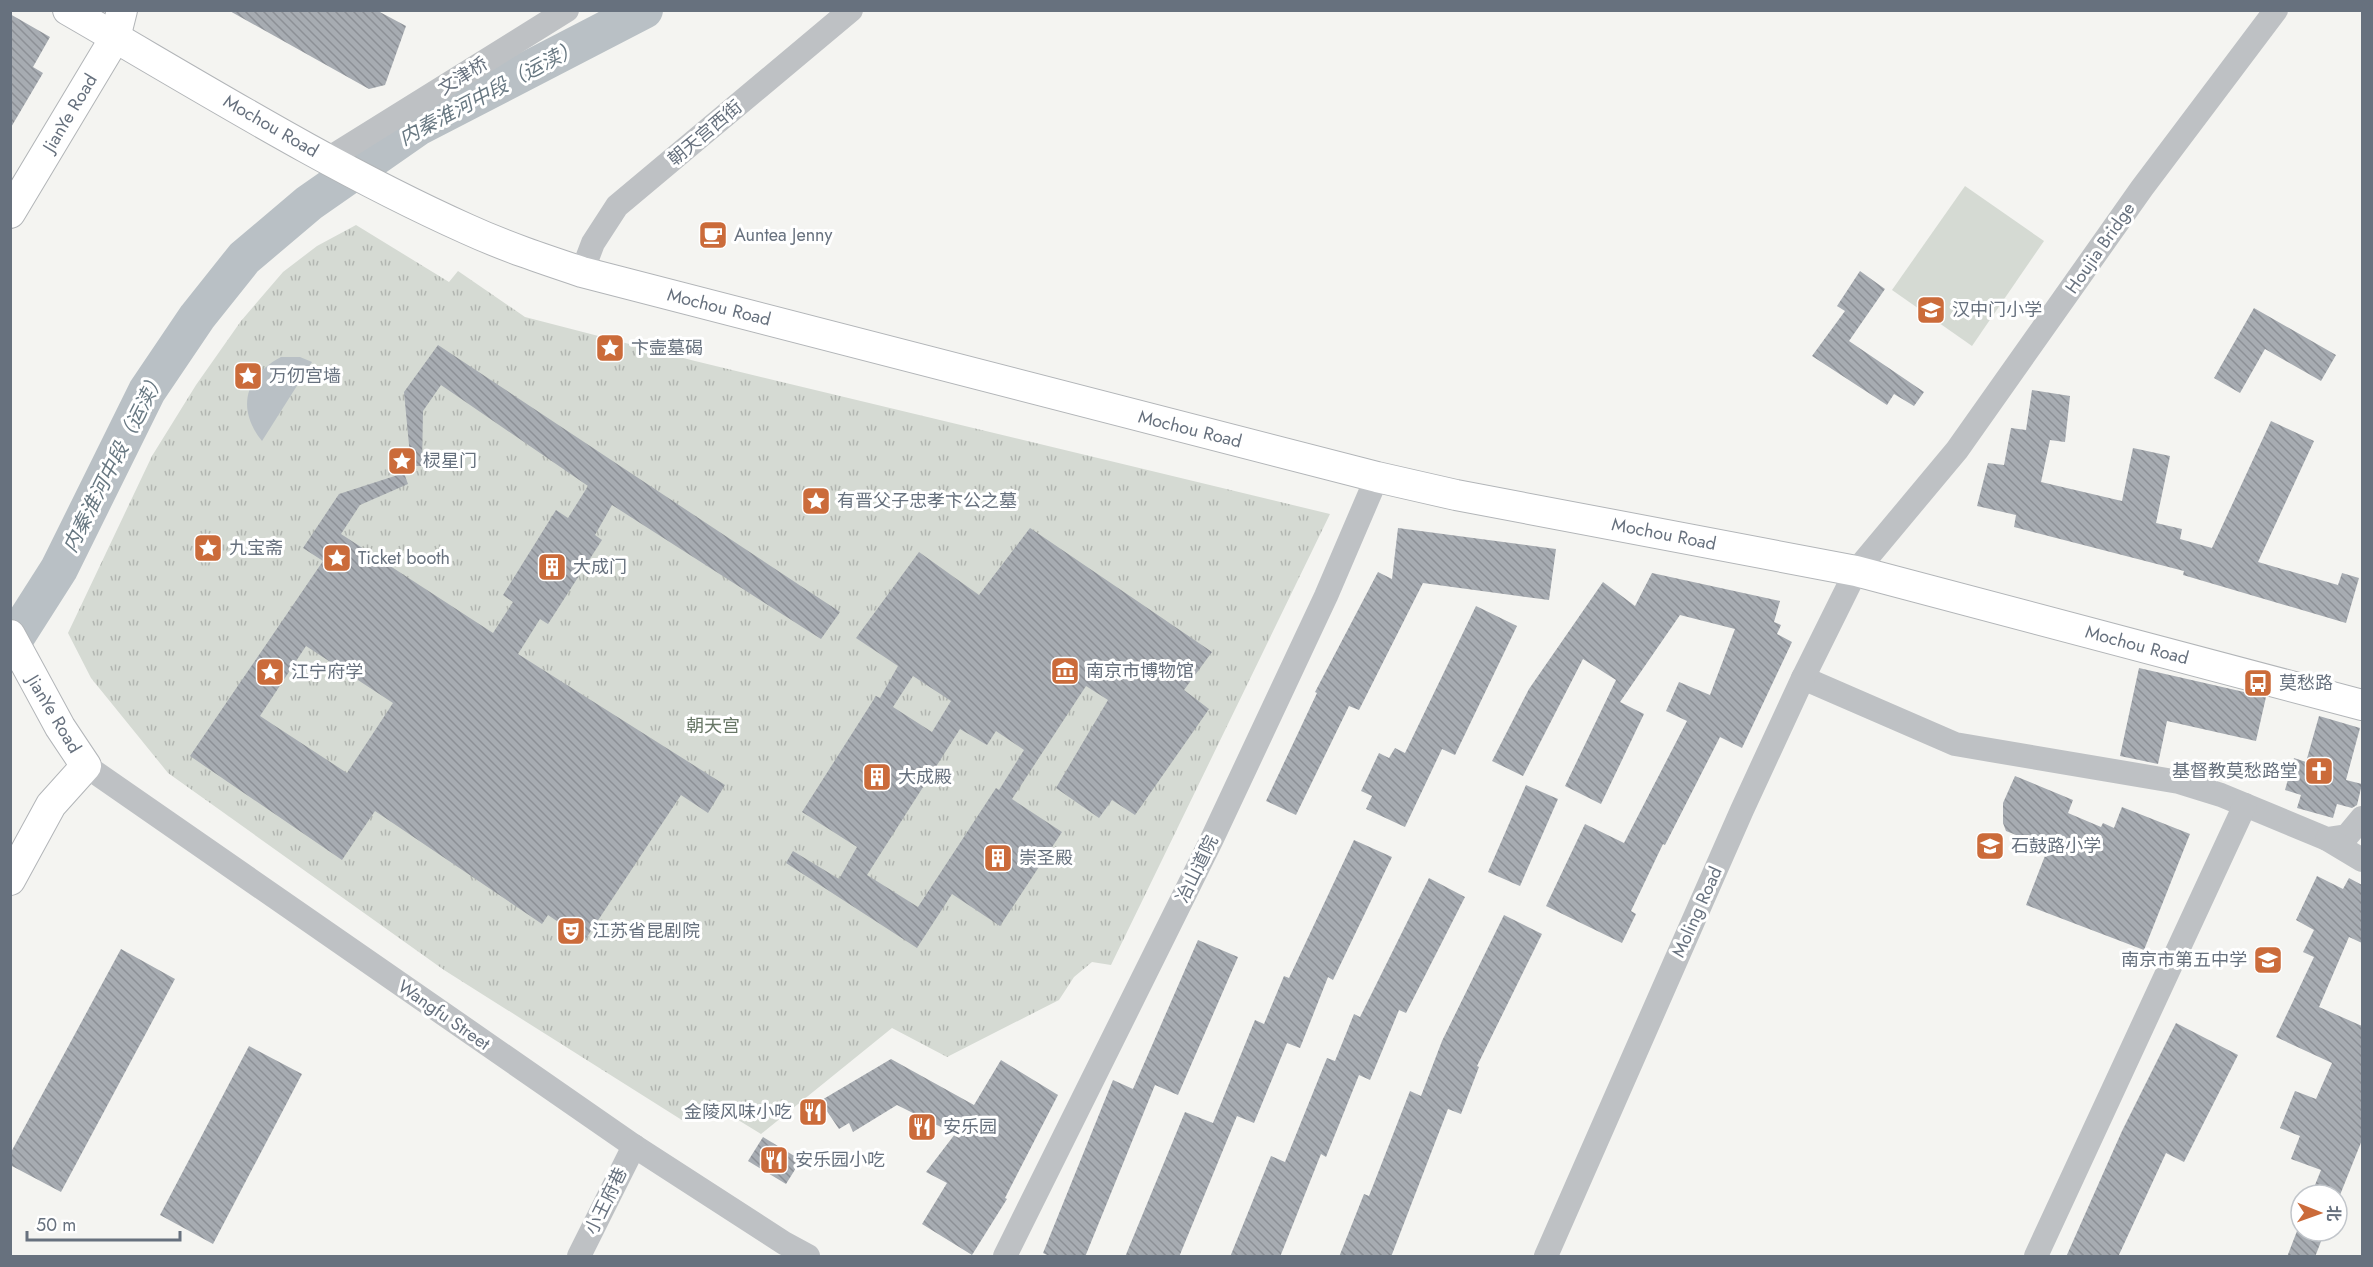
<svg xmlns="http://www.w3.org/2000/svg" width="2373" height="1267" viewBox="0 0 2373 1267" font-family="Jost,'Noto Sans SC',sans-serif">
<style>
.grass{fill:url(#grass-tufts)}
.pitch{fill:#d5dad3}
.water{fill:#b9c0c5}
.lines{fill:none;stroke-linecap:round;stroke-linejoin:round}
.river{stroke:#b9c0c5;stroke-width:38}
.building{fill:url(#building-back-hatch);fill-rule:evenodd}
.major-casing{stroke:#b2b5b8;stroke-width:32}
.minor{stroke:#bec1c4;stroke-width:24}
.major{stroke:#fff;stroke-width:30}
.labels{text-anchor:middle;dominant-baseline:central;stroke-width:6;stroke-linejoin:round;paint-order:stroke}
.street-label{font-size:18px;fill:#67717e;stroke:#fff}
.poi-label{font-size:18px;fill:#67717e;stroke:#fff;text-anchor:start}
.park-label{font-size:18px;fill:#677665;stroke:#fff}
.water-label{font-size:20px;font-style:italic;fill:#687882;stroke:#fff}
</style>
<defs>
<pattern id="grass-tufts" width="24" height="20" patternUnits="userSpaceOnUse" patternTransform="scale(1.5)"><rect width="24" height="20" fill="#d5dad3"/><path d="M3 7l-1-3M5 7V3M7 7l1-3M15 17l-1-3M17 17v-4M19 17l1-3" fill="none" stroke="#b1b5b0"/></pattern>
<pattern id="building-back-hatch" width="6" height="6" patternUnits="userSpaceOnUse" patternTransform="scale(1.5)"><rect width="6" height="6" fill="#a7acb2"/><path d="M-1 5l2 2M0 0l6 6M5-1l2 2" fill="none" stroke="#8c9096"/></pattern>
</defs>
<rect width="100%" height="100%" fill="#f4f4f1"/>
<polygon class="grass" points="356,225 449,282 458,271 525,317 695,361 1330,514 1111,965 1092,962 1074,977 1059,1000 947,1057 892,1028 761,1134 704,1099 685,1122 444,970 168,773 91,678 68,633 152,456 196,385 241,321 283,272 317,246"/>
<polygon class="pitch" points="1965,186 2044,241 1972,346 1892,290"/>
<path class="water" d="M281 357H300L312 362 262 441C236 409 245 376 281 357Z"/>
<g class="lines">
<polyline class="river" points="10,646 59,569 147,391 197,317 244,258 309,203 418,127 644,10"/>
</g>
<g class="building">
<polygon points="228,10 376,10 406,26 385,85 369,89"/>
<polygon points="10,14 50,37 33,67 43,73 10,129"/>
<polygon points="1860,271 1885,289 1849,341 1924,392 1914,406 1894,394 1887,405 1812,356 1845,311 1837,306"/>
<polygon points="2254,308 2336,355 2321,381 2265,349 2240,393 2214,378"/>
<path d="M438 345 840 612 821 639 612 505 595 535 602 540 548 624 540 619 518 654 725 785 708 813 681 795 585 940 548 915 542 924 375 811 342 860 190 756 323 561 303 548 339 494 404 473 408 484 360 505 341 534 493 633 513 602 503 595 556 510 568 518 588 486 441 385 423 411 422 466H411L404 392ZM306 646 393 703 347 773 260 716Z"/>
<polygon points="2032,390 2070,396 2065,442 2050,440 2041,482 2122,501 2133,448 2170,456 2156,523 2182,529 2180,539 2212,548 2271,421 2314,441 2258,562 2338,585 2342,573 2359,578 2346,623 2183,575 2184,571 2014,527 2016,515 1977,506 1988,463 2004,465 2011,428 2026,430"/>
<path d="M1030 528 1212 652 1184 690 1209 709 1135 815 1112 800 1099 818 1056 788 1108 700 1086 686 1012 799 1062 832 1000 926 952 894 917 948 786 863 793 851 839 879 857 847 802 812 876 696 880 698 898 666 856 638 919 552 979 595ZM913 676 951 701 932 732 893 707ZM960 729 987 745 996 731 1024 750 999 790 996 788 918 907 867 875Z"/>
<polygon points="1398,528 1556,549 1549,600 1423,583 1359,710 1349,706 1296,815 1266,801 1317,693 1315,692 1378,572 1392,579"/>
<polygon points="1652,573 1780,601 1774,622 1781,625 1777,634 1792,642 1742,748 1720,737 1665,845 1663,844 1631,911 1636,914 1622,943 1546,906 1585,824 1624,843 1687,721 1666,711 1679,682 1710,695 1735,629 1680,615 1620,702 1644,714 1601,804 1565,786 1616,680 1583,659 1523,776 1492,761 1529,689 1603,582 1635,606"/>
<polygon points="1476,606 1517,626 1455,755 1442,749 1405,827 1366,809 1372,796 1361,791 1379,753 1389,758 1395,748 1405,753"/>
<polygon points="2139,668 2266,697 2256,741 2167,721 2158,764 2120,756"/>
<polygon points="2319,716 2360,728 2346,780 2362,784 2357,805 2352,808 2337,804 2333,818 2297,808 2301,795 2285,790 2294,758 2306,762"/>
<polygon points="2015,776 2073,800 2068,813 2101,827 2103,823 2114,828 2122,807 2190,834 2144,950 2026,905 2048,848 2006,831 2003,823 2003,803"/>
<polygon points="1526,785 1558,799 1520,886 1488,872"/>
<polygon points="1354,840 1392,857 1333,980 1328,977 1300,1048 1287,1043 1254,1123 1237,1116 1179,1257 1125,1257 1185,1112 1213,1123 1255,1020 1264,1024 1284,976 1289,978"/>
<polygon points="2317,876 2343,889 2349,878 2362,885 2362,943 2349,937 2319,1007 2362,1026 2362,1140 2340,1195 2311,1195 2321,1170 2291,1159 2300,1136 2280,1128 2295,1091 2316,1099 2332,1063 2276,1037 2314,957 2303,952 2314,930 2296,920"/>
<polygon points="1429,878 1465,897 1406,1013 1399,1010 1370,1080 1359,1075 1326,1157 1321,1154 1280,1257 1230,1257 1271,1156 1285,1162 1327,1058 1335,1061 1354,1014 1360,1017"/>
<polygon points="1504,915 1542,934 1477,1066 1479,1067 1461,1114 1448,1109 1391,1257 1339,1257 1364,1194 1369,1196 1410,1091 1421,1096 1442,1041"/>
<polygon points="1198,940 1238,957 1178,1095 1155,1085 1085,1257 1051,1257 1043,1253 1113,1080 1133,1089"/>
<polygon points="121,949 175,979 61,1192 10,1165 10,1154"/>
<polygon points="2176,1023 2238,1055 2184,1162 2166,1153 2118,1257 2066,1257 2122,1131"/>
<polygon points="249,1046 302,1074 213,1244 160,1215"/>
<polygon points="891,1059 974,1105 1001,1060 1058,1095 1005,1198 1007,1199 972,1255 922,1224 947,1183 926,1172 955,1134 897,1105 853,1132 849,1123 839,1129 820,1101"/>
<polygon points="763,1137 801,1160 786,1184 748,1161"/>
<polygon points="2297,1231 2325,1231 2315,1257 2287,1257"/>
</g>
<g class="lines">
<g class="major-casing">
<g id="major">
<path d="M68 10C198 85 331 168 467 229 504 246 543 259 582 272L1377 477 1456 495 1856 571 2362 705"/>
<polyline points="10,213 115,38 122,10"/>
<polyline points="10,635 60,727 86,766 51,805 10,880"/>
</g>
</g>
<g class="minor">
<polyline points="328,159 567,10"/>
<polyline points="582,272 593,243 617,206 851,10"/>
<polyline points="1803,678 1955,744 2179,782 2221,795 2327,839 2347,836 2362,818"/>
<polyline points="86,766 634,1146 784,1243 808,1256"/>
<polyline points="2327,839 2362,860"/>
<polyline points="579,1256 634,1146"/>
<polyline points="1005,1256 1211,841 1326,596 1377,477"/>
<polyline points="1546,1256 1742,810 1803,678 1856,571 1957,450 2142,188 2276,10"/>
<polyline points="2036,1256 2245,805"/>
</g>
<use href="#major" class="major"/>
</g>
<defs>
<g id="cafe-square" transform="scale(1.5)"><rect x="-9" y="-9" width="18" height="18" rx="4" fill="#cb6b3a" stroke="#fff"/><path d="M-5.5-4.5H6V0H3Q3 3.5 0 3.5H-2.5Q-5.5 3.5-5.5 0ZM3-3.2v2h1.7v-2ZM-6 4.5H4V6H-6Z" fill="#fff"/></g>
<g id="school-square" transform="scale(1.5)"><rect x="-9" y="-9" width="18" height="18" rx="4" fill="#cb6b3a" stroke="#fff"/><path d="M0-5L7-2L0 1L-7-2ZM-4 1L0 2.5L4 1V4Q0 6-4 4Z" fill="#fff"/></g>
<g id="sight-square" transform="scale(1.5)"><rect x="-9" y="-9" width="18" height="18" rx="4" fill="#cb6b3a" stroke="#fff"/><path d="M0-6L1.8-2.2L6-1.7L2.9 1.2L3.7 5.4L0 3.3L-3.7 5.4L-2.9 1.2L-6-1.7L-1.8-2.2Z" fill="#fff"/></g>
<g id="building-square" transform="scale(1.5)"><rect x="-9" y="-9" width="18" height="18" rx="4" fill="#cb6b3a" stroke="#fff"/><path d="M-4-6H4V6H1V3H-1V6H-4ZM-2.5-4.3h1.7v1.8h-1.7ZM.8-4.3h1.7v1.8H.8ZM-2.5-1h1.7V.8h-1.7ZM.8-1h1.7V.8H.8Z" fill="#fff"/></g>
<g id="museum-square" transform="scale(1.5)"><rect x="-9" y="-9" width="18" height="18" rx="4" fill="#cb6b3a" stroke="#fff"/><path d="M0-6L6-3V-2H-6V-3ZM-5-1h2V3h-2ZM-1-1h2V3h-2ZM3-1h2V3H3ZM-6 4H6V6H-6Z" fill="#fff"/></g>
<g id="bus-square" transform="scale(1.5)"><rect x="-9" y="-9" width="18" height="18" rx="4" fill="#cb6b3a" stroke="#fff"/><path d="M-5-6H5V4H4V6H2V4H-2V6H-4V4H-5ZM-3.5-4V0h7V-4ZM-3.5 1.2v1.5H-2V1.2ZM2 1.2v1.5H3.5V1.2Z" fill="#fff"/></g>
<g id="church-square" transform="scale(1.5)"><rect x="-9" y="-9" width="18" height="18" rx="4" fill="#cb6b3a" stroke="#fff"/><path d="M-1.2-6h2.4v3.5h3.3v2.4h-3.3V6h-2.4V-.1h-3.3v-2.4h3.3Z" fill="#fff"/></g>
<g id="theatre-square" transform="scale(1.5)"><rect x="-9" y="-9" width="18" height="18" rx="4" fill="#cb6b3a" stroke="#fff"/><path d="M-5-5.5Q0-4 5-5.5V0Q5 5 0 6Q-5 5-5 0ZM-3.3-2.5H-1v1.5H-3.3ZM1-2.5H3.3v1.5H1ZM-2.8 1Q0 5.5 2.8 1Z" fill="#fff"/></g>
<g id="restaurant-square" transform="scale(1.5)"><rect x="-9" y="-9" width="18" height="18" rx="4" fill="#cb6b3a" stroke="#fff"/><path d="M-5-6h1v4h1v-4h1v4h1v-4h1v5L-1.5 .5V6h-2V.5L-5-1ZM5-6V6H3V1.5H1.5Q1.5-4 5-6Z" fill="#fff"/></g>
</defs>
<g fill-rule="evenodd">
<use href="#cafe-square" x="713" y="235"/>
<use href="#school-square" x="1931" y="310"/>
<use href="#sight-square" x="610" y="348"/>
<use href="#sight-square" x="248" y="376"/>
<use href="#sight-square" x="402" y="461"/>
<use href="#sight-square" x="816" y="501"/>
<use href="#sight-square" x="208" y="548"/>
<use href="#sight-square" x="337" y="558"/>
<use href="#building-square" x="552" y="567"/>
<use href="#museum-square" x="1065" y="671"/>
<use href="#sight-square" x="270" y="672"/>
<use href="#bus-square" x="2258" y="683"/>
<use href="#church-square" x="2319" y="771"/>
<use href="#building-square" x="877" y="777"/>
<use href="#school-square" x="1990" y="846"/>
<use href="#building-square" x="998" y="858"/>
<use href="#theatre-square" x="571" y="931"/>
<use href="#school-square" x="2268" y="960"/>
<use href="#restaurant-square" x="813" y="1112"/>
<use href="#restaurant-square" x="922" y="1127"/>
<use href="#restaurant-square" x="774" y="1160"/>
</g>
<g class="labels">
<g class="street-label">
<text transform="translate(463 76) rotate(-32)">文津桥</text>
<text transform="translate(70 113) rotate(-59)">JianYe Road</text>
<text transform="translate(271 126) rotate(30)">Mochou Road</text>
<text transform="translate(705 133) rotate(-40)">朝天宫西街</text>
<text transform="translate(2100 248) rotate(-55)">Houjia Bridge</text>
<text transform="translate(719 307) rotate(14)">Mochou Road</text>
<text transform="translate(1190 429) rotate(14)">Mochou Road</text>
<text transform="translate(1664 534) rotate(11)">Mochou Road</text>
<text transform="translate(2137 645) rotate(15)">Mochou Road</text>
<text transform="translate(54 714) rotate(59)">JianYe Road</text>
<text transform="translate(1197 869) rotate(-64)">冶山道院</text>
<text transform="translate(1697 912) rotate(-66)">Moling Road</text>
<text transform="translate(444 1015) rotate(35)">Wangfu Street</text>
<text transform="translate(606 1201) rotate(-64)">小王府巷</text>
</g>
<g class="poi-label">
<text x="734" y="235">Auntea Jenny</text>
<text x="1952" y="310">汉中门小学</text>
<text x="631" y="348">卞壸墓碣</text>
<text x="269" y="376">万仞宫墙</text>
<text x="423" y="461">棂星门</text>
<text x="837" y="501">有晋父子忠孝卞公之墓</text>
<text x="229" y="548">九宝斋</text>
<text x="358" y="558">Ticket booth</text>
<text x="573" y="567">大成门</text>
<text x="1086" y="671">南京市博物馆</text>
<text x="291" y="672">江宁府学</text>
<text x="2279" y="683">莫愁路</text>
<text x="2298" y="771" text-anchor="end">基督教莫愁路堂</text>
<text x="898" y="777">大成殿</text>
<text x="2011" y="846">石鼓路小学</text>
<text x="1019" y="858">崇圣殿</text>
<text x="592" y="931">江苏省昆剧院</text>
<text x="2247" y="960" text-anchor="end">南京市第五中学</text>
<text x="792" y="1112" text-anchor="end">金陵风味小吃</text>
<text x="943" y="1127">安乐园</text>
<text x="795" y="1160">安乐园小吃</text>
</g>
<g class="park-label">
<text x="713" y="726">朝天宫</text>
</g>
<g class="water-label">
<text transform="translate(489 93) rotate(-28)">内秦淮河中段（运渎）</text>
<text transform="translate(114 462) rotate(-63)">内秦淮河中段（运渎）</text>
</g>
</g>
<rect width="2373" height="1267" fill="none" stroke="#67717e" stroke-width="24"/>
<g transform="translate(2319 1213) rotate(91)"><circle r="28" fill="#ffffff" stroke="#c2c6cb" stroke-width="1.5"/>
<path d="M0-4.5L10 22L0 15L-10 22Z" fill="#cb6b3a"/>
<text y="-9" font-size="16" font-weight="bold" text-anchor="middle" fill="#67717e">北</text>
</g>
<path d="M27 1231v9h153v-9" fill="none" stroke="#67717e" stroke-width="3"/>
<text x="36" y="1231" font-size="18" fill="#67717e" stroke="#ffffff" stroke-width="4.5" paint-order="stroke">50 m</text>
</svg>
